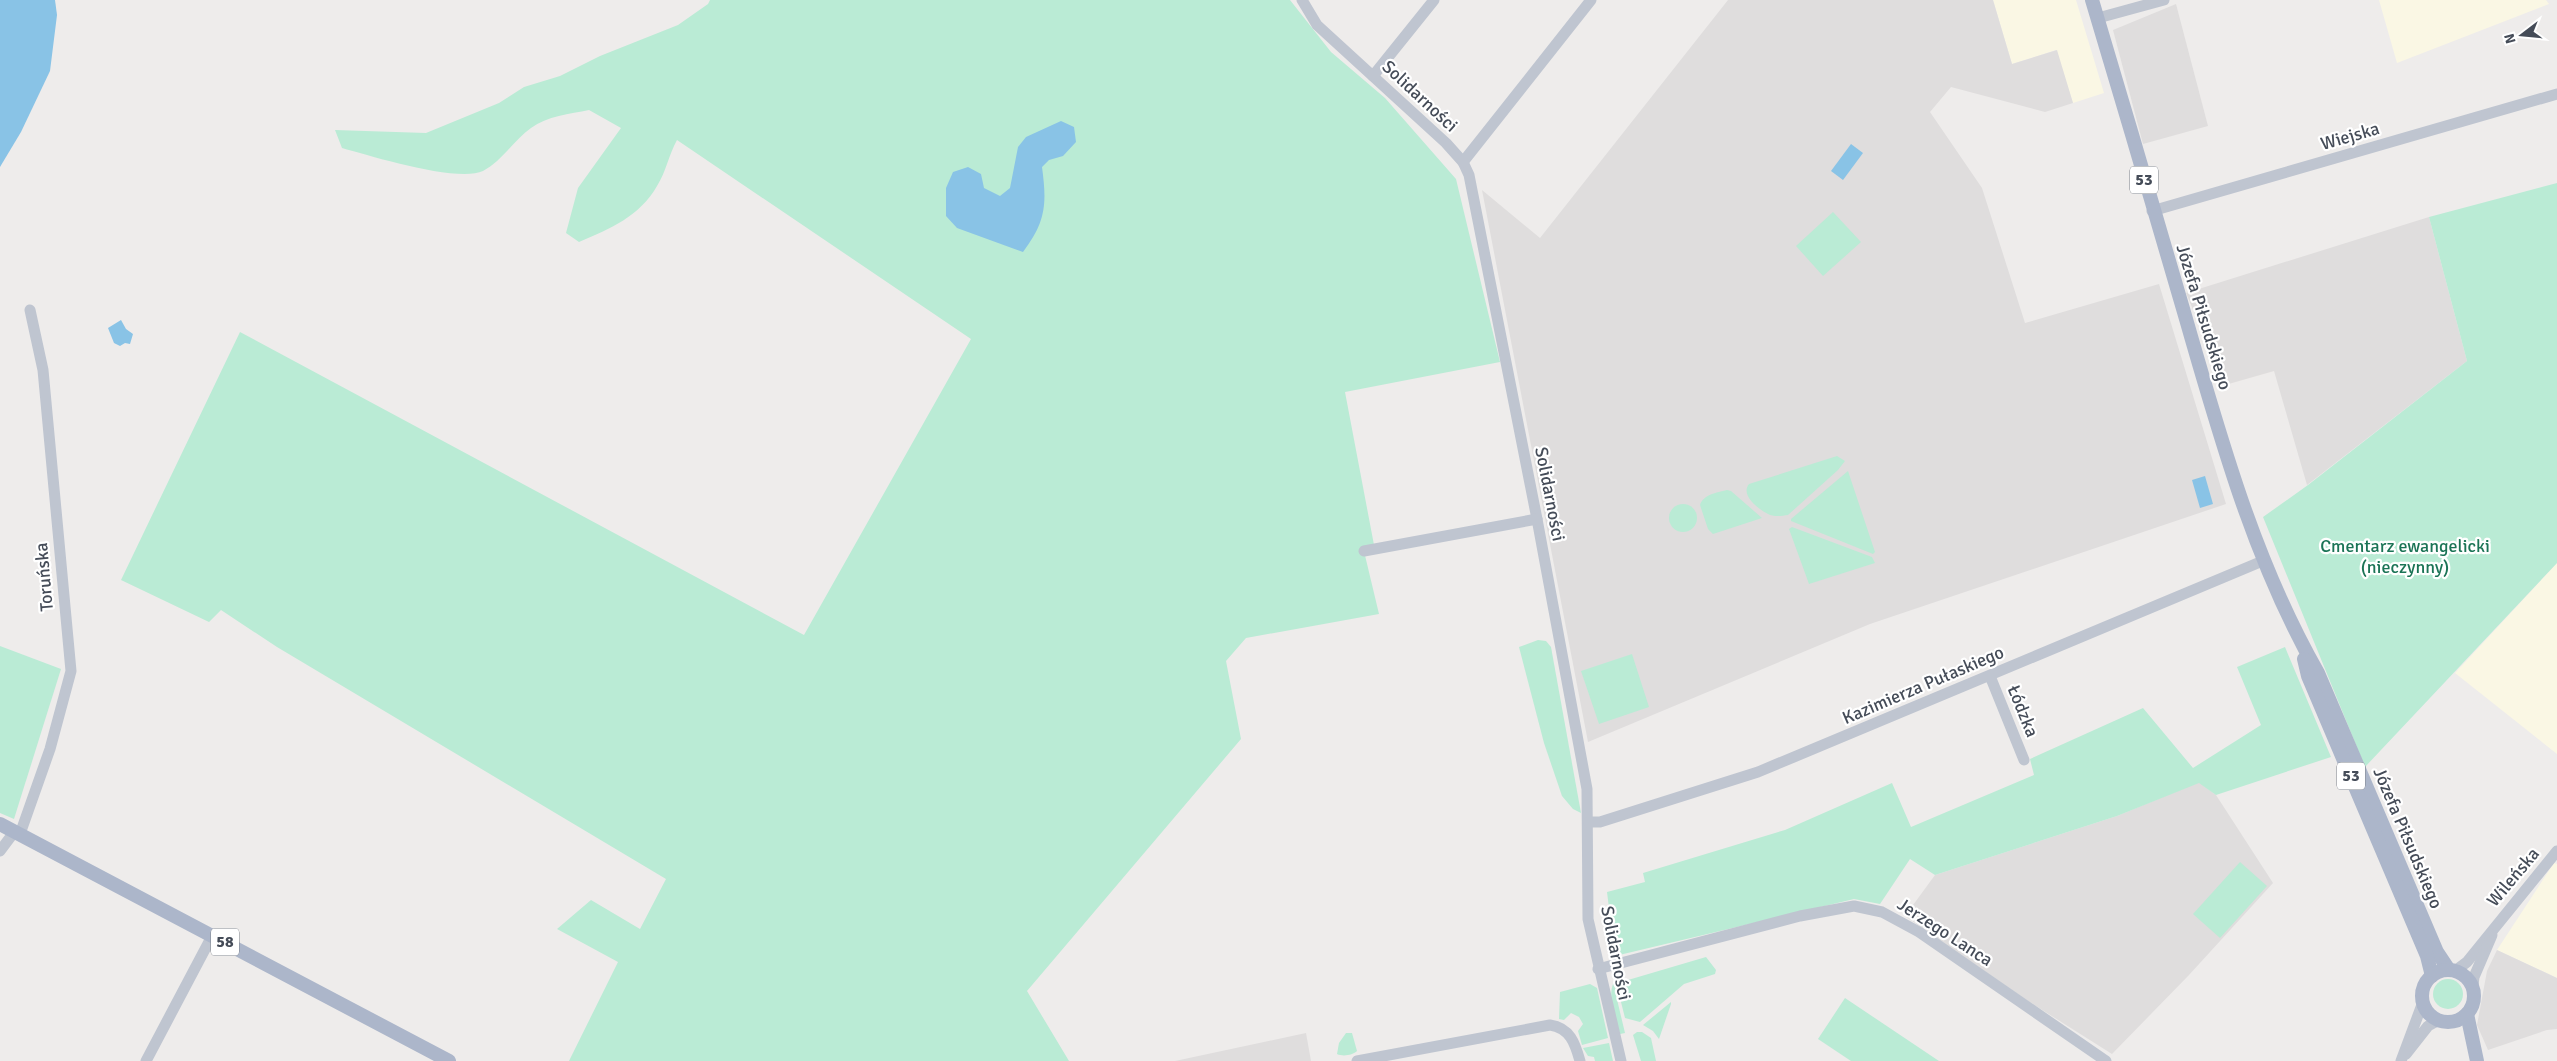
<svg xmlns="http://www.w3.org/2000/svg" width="2557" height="1061" viewBox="0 0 2557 1061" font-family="Signika,sans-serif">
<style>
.commercial{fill:#faf7e4}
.education{fill:#dfdddd}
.green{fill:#baebd5}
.water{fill:#89c3e6}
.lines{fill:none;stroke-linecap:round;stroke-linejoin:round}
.minor{stroke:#bfc5d0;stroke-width:11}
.major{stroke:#acb6ca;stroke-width:14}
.labels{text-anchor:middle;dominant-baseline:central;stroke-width:4.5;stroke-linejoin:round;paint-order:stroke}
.shield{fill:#fff;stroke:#7d828a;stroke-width:1}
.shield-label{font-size:16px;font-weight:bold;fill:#454c58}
.street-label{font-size:18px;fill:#454c58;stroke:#fff}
.park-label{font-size:18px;fill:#1b7456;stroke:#fff}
</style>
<rect width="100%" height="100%" fill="#eeeceb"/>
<g class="commercial">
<polygon points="1993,0 2076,0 2104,93 2073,103 2056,50 2012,64"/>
<polygon points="2379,0 2546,0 2549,4 2397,63"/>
<polygon points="2557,563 2557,754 2455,673"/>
<polygon points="2554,863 2557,864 2557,978 2497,950"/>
</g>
<g class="education">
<polygon points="1728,0 1993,0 2012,64 2057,50 2073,103 2045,112 1951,87 1930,112 1982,188 2025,323 2159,284 2226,504 1870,624 1588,742 1482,190 1540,238"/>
<polygon points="2176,4 2208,126 2143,144 2113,30"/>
<polygon points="2429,217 2467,361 2307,485 2274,371 2225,385 2186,293"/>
<polygon points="2199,782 2216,795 2273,883 2189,975 2112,1054 2028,1001 1905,916 1935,875 2117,816"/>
<polygon points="2497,950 2557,978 2557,1029 2547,1030 2488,1050 2477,1025 2487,971"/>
<polygon points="1306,1033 1311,1061 1175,1061"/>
</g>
<g class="green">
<path d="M710 0H1290L1331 52 1385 98 1456 179 1500 362 1345 392 1374 545 1363 547 1379 614 1246 638 1226 661 1241 739 1027 991 1069 1061H569L618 962 557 929 591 900 640 929 666 879 277 647 221 610 209 622 121 580 240 332 804 635 971 339 677 140C669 154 666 172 657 186 640 216 610 229 579 242L566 233 578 188 621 128 589 110C570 114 547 116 531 128 514 140 501 162 483 171 458 183 371 156 342 148L335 130 426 133 499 103 524 87 560 76 600 56 678 25 708 4Z"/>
<polygon points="2557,183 2557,563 2365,767 2263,517 2308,485 2467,361 2429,217"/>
<polygon points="1833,212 1861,242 1823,276 1796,246"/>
<path d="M1837 456 1845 461 1838 470 1788 515C1782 516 1773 517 1768 514 1758 509 1740 495 1749 484Z"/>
<polygon points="1848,471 1875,552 1873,554 1791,521 1791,519"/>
<path d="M1727 490 1731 491 1762 518 1713 534 1708 529 1700 505C1704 494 1716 493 1727 490Z"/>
<circle cx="1683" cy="518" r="14"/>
<polygon points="1792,527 1872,557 1875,563 1809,584 1789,529"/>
<polygon points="1538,640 1546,641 1551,647 1581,813 1573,809 1562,796 1544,743 1519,647"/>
<polygon points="0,646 61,669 14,819 0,813"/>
<polygon points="2285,647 2331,757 2216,795 2199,783 2117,816 1935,875 1910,859 1880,904 1854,899 1615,956 1607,892 1645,882 1643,873 1785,830 1892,783 1911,827 2034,775 2030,759 2143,708 2193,768 2261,725 2237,667"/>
<polygon points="1632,654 1649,707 1599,724 1581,671"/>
<polygon points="2240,862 2267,886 2220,938 2193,914"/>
<polygon points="1706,957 1716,970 1715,974 1684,984 1640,1022 1625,1018 1619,994 1628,980"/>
<path d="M1622 973 1623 979 1615 991 1625 1033 1620 1034C1615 1014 1602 987 1622 973Z"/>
<circle cx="2448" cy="994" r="15"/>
<polygon points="1590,984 1597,988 1608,1038 1582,1045 1578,1031 1583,1024 1579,1017 1571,1013 1564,1020 1559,1019 1560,992"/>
<polygon points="1845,998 1930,1055 1939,1061 1851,1061 1818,1039"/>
<polygon points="1671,1002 1671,1004 1659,1039 1653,1031 1643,1025"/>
<polygon points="1637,1032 1642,1032 1651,1038 1656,1061 1641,1061 1633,1035"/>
<path d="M1346 1033H1352L1357 1051C1353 1055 1343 1057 1337 1054L1339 1043Z"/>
<polygon points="1609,1043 1613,1061 1595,1061 1594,1057 1588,1056 1583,1048"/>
</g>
<g class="water">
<polygon points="0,0 55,0 57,15 50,71 21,132 0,167"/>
<path d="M1061 121 1074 127 1076 142 1063 156 1049 160 1042 167C1047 204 1046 222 1023 252L957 228 946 216V188L953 172 968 167 981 174 984 188 1000 196 1010 188 1018 147 1026 137Z"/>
<polygon points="1851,144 1863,153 1843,180 1831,171"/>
<polygon points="121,320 126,329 133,334 130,344 125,343 120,346 114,343 108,328"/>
<polygon points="2205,476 2213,504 2200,508 2192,480"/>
</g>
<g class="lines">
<g class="minor">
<polyline points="1302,0 1317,25 1446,143 1463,162 1469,175 1537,519 1587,789 1588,919 1621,1061"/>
<polyline points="2098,18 2164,0"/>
<polyline points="1373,76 1434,0"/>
<polyline points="1463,162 1591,0"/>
<polyline points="2152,211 2557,94"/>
<polyline points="1364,551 1537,519"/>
<polyline points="1990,676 2024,760"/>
<polyline points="1589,822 1600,822 1758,772 2265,560"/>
<polyline points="20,834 50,749 71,671 43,370 30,310"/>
<polyline points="0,851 15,831"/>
<polyline points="1598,969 1800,916 1854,906 1882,912 1919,932 2106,1061"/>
<polyline points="2455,971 2467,962 2557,851"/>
<polyline points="2473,986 2474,977 2492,935"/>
<polyline points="2406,1054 2428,1026 2439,1020"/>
<polyline points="146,1061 212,936"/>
<path d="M1357 1061 1550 1025C1570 1028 1575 1043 1580 1061"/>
<polyline points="2401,1061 2423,1002"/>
</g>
<g class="major">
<path d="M2092 0C2124 106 2155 213 2186 319 2221 440 2255 563 2318 673L2437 952 2449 970"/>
<polyline points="2304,659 2308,676 2427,956 2432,976"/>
<polyline points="0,824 449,1061"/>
<circle cx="2448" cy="996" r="26"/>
<polyline points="2467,1014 2477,1061"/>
</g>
</g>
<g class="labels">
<g class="shield">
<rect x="2130" y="166.5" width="28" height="27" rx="4"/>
<rect x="2337" y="762.5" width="28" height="27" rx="4"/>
<rect x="211" y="928.5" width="28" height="27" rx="4"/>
</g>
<g class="shield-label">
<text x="2144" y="180">53</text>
<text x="2351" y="776">53</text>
<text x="225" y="942">58</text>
</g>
<g class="street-label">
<text transform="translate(1420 96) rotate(43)">Solidarności</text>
<text transform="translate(2350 136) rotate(-16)">Wiejska</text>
<text transform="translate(2204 317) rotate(73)">Józefa Piłsudskiego</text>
<text transform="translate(1550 494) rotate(79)">Solidarności</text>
<text transform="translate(44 577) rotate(-95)">Toruńska</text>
<text transform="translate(1923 685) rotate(-23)">Kazimierza Pułaskiego</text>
<text transform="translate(2023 711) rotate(68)">Łódzka</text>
<text transform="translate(2408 838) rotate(67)">Józefa Piłsudskiego</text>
<text transform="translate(2513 877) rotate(-50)">Wileńska</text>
<text transform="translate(1945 932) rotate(33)">Jerzego Lanca</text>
<text transform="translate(1616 953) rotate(79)">Solidarności</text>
</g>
<g class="park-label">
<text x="2405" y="546">Cmentarz ewangelicki<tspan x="2405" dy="21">(nieczynny)</tspan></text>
</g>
</g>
<g transform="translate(2522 35) rotate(254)" stroke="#ffffff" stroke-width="4" paint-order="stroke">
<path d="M0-4L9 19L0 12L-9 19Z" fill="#454c58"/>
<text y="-8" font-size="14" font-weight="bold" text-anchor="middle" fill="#454c58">N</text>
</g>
</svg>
